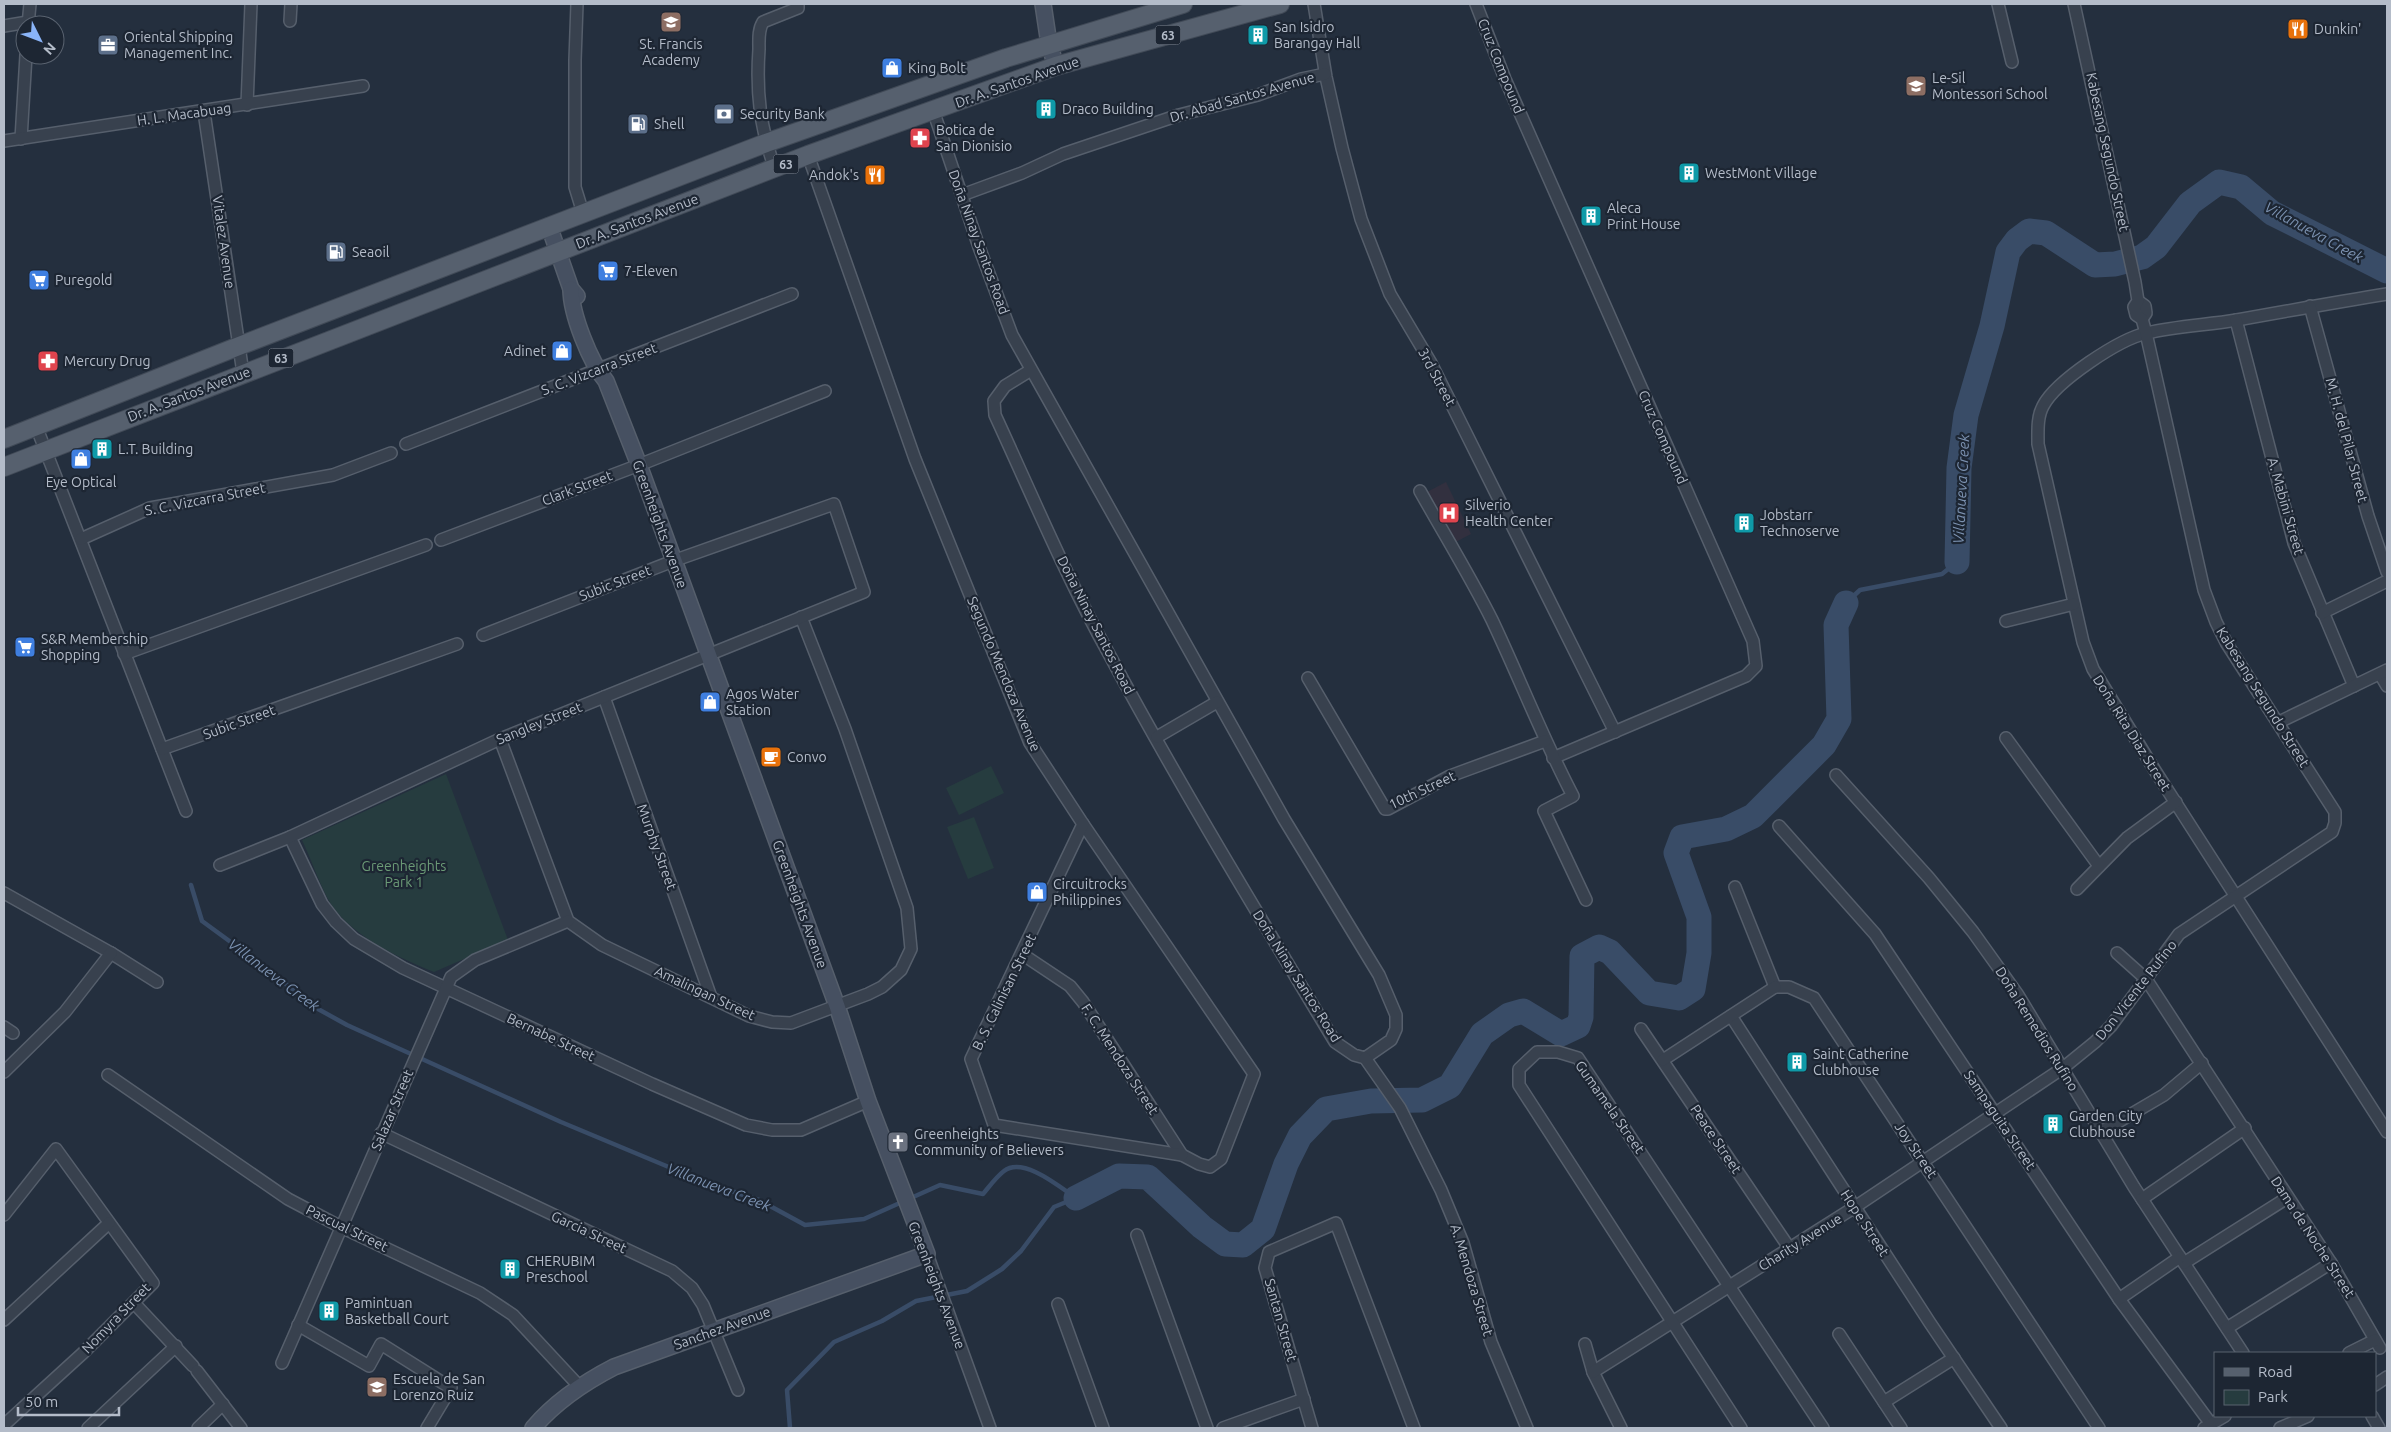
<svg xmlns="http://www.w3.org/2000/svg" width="2391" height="1432" viewBox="0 0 2391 1432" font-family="Ubuntu,sans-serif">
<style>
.medical{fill:#32303f}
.green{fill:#263c3f}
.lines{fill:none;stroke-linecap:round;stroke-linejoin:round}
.stream{stroke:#394c67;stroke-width:4.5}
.river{stroke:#394c67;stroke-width:25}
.street-casing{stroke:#565f6c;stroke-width:14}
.secondary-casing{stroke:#565f6c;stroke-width:18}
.primary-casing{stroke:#414a57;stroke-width:20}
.street{stroke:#38414e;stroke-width:11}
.secondary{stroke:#465061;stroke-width:15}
.primary{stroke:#56606e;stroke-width:18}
.labels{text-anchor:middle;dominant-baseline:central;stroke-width:4.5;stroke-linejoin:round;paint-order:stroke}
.shield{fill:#1d2633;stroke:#878f9c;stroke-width:1}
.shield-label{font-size:12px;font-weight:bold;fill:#b4bcc9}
.poi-label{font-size:14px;fill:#b4bcc9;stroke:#1d2633;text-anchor:start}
.street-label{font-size:14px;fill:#b4bcc9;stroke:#1d2633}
.park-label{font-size:14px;fill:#6b9a76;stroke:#1d2633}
.water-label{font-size:15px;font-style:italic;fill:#7c92b1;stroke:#1d2633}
</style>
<rect width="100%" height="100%" fill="#242f3e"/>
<polygon class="medical" points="1446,482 1471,534 1452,544 1427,492"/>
<g class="green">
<polygon points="991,766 1004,793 959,815 946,788"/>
<path d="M446 774 508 940 434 972C399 958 347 934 328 899 318 880 311 859 302 840Z"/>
<polygon points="974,817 994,868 968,879 947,827"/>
</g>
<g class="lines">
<g class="stream">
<polyline points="1846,603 1860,590 1942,574 1957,562"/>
<path d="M191 885 202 921 273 973 309 1004 347 1025 561 1122 707 1183 759 1200 805 1225 864 1219 940 1185 983 1194C989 1187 996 1177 1004 1171 1023 1156 1060 1187 1076 1198"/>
<polyline points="790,1428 787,1390 834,1342 882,1321 916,1301 967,1291 1002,1269 1021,1251 1054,1207 1076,1198"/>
</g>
<g class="river">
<polyline points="1957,562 1959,468 1966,415 1992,326 2008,252 2017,240 2029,231 2046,233 2095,265 2115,264 2142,257 2156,247 2190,203 2219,182 2241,187 2272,213 2387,271"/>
<polyline points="1076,1198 1119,1176 1148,1177 1202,1227 1225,1244 1243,1245 1263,1229 1286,1164 1300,1136 1326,1109 1371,1101 1422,1100 1450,1086 1482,1034 1509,1015 1523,1011 1561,1034 1578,1026 1581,1017 1582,956 1599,947 1610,952 1649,993 1679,998 1693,989 1699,953 1699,917 1676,853 1682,837 1726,829 1753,816 1824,745 1839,719 1836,625 1846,603"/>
</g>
<g class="street-casing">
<g id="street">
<polyline points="577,4 575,60 575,187 583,213"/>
<polyline points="1314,4 1326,77 1342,148 1361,219 1390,294 1431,363 1615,732"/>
<polyline points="1476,4 1505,79 1753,641 1756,666 1746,676 1553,758"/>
<polyline points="1998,4 2012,62"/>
<polyline points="290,21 291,4"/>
<polyline points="28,25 30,4"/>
<polyline points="4,26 28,22"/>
<polyline points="247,105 251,4"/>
<path d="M933 110 979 247 1012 335 1284 819 1379 975 1396 1015V1029L1391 1040 1365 1058 1354 1055 1335 1042C1258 914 1180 786 1109 654 1066 577 1032 495 995 415L994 401 1005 386 1031 370"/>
<polyline points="204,112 243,373"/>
<polyline points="21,139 26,55"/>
<polyline points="4,141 363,86"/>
<polyline points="808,155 915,459 1030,743 1083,824 1254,1074 1221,1159 1210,1167 1199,1164 1182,1155 1083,1002 1070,986 1022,954"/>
<path d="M775 169C760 127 756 93 759 49 759 40 758 30 763 22L798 8V4"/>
<polyline points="962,195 1022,173 1063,154 1179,115 1258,95 1301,79 1325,74"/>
<path d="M2387 294C2337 302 2287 311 2237 320 2207 325 2176 326 2147 333 2119 339 2056 381 2043 406 2037 417 2038 431 2038 444L2083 642 2093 669 2154 769 2387 1132"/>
<polyline points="2138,301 2145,306 2146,313 2142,319"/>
<polyline points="2310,306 2368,516 2387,572"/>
<polyline points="2236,320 2294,543 2354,686"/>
<polyline points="36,426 186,811"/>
<polyline points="406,444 792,294"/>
<path d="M1420 491C1444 534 1470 576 1492 620 1520 679 1543 739 1573 796L1544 811 1586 900"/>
<polyline points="81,539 150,508 333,475 391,453"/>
<polyline points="441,540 639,465 825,391"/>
<polyline points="2322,613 2387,581"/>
<polyline points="2006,621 2074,604"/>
<polyline points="124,654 426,545"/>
<polyline points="2380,674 2387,686"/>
<polyline points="1308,678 1385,809 1388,809 1450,776 1545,741"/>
<polyline points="604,697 711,997"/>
<polyline points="2279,722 2387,670"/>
<polyline points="1157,737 1217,702"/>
<polyline points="2006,738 2099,866"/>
<polyline points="500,739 568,921 602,945 749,1016 772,1022 791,1023 868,994 882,987 901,970 911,949 907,908 845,729 801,617"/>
<polyline points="162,749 457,644"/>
<polyline points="1836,775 1929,878 1973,932 2018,995 2134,1187 2243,1353"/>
<polyline points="1083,824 971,1059 994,1125 1182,1155"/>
<polyline points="1779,826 1875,934 2119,1299 2211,1424"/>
<polyline points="290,837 322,904 336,922 354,939 403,968 652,1084 746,1125 772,1130 801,1130 868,1101"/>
<polyline points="220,865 290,837 500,739 864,592 834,504 673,561 483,635"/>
<polyline points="1735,887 1775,987"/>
<polyline points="2077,889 2127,838 2176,802"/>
<polyline points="4,893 111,953 157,982"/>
<polyline points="2117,953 2146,979 2331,1263 2380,1348"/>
<polyline points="1775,987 1789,987 1814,998 2099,1428"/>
<polyline points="1731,1016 1930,1323 2001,1428"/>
<polyline points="4,1027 13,1033"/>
<polyline points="1641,1029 1790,1249"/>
<polyline points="1365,1058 1400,1108 1441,1190 1463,1243 1491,1342 1527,1428"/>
<polyline points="1663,1060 1775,987"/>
<polyline points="4,1072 65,1012 111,953"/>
<polyline points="108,1075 288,1199 341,1227 480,1293 513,1315 579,1386"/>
<polyline points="2101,1132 2164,1095 2202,1063"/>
<polyline points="381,1133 672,1271 692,1288 703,1305 738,1390"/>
<polyline points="2142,1199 2245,1128"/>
<polyline points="4,1215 56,1149 153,1283 83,1353 4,1425"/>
<polyline points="1137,1235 1207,1428"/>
<polyline points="927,1254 990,1428"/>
<polyline points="2184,1263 2287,1198"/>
<polyline points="2119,1299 2180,1257"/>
<polyline points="134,1303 193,1366"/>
<polyline points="1058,1304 1103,1428"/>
<polyline points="4,1320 109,1223"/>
<polyline points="298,1325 369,1366 381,1344 451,1388 427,1428"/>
<polyline points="2227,1328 2331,1263"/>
<polyline points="1839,1334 1901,1428"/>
<polyline points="1585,1344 1593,1372 1621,1428"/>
<polyline points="2349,1353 2375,1340"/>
<polyline points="282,1363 451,977 475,960 568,921"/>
<polyline points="197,1371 241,1428"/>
<polyline points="1593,1372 1855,1207 2063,1068 2095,1042 2111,1026 2179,934 2332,832 2335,823 2335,812 2227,644 2216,622 2204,590 2146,333 2142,319 2136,315 2134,307 2138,301 2135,282 2074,4"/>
<polyline points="2375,1385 2387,1377"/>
<polyline points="1884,1402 1954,1358"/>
<polyline points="2372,1416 2379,1428"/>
<polyline points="88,1428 176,1346"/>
<polyline points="198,1428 223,1404"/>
<polyline points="1223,1428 1304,1399"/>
<polyline points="1312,1428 1265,1268 1269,1252 1336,1223 1414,1428"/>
<polyline points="1741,1428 1519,1085 1519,1069 1537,1052 1558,1052 1578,1058 1823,1428"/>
<polyline points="2204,1428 2225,1416"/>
<polyline points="2280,1428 2308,1416"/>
</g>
</g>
<g class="secondary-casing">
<g id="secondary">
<polyline points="1043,4 1049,44 1056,66"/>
<polyline points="549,226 571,289 577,296"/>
<path d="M533 1428C556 1401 583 1383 614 1367L927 1254 868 1101 837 1006 639 465 606 381C590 362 571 314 571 289"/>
</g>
</g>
<g class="primary-casing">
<g id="primary">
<polyline points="4,439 239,346 766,143 1006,58 1183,4"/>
<polyline points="4,467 808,155 1056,66 1280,4"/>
</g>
</g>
<use href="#street" class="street"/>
<use href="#secondary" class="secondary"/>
<use href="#primary" class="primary"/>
</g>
<defs>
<g id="school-square" transform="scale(1.125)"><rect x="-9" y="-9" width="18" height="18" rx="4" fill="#8d6e63" stroke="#1d2633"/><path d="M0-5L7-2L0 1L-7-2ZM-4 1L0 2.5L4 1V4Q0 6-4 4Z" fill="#fff"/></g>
<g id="restaurant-square" transform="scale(1.125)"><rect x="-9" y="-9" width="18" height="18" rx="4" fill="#e8710a" stroke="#1d2633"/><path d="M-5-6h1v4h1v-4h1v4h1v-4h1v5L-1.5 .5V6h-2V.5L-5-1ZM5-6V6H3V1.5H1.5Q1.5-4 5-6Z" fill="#fff"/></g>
<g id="building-square" transform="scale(1.125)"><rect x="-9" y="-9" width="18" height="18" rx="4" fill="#0f9aa8" stroke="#1d2633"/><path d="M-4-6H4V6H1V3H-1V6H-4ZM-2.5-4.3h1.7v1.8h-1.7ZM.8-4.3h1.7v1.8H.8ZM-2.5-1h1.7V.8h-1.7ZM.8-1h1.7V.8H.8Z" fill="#fff"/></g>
<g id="office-square" transform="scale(1.125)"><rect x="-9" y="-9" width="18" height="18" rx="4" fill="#5c6f8a" stroke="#1d2633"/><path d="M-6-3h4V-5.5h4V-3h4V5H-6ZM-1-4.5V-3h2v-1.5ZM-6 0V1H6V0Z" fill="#fff"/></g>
<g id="shop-square" transform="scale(1.125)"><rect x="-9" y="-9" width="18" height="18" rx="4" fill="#3f7fe0" stroke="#1d2633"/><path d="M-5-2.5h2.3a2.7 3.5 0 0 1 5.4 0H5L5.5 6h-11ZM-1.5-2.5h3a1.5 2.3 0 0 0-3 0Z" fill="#fff"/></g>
<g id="bank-square" transform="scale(1.125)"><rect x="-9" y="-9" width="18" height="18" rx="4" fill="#5c6f8a" stroke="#1d2633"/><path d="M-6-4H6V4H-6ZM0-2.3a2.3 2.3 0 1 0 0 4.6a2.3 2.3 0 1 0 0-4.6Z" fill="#fff"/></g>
<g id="fuel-square" transform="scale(1.125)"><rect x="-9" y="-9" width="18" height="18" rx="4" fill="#5c6f8a" stroke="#1d2633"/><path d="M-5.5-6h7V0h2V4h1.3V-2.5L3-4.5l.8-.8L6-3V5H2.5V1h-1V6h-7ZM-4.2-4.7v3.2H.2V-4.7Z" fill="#fff"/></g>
<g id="pharmacy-square" transform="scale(1.125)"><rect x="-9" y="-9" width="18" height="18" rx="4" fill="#e0444e" stroke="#1d2633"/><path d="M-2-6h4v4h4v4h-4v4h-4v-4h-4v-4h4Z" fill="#fff"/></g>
<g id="supermarket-square" transform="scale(1.125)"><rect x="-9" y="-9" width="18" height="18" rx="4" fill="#3f7fe0" stroke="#1d2633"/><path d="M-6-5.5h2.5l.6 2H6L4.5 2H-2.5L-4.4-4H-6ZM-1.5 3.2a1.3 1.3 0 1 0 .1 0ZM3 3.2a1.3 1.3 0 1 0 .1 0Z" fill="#fff"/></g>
<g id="hospital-square" transform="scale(1.125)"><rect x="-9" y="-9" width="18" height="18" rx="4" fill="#e0444e" stroke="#1d2633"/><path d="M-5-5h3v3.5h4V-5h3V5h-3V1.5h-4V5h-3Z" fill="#fff"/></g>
<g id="cafe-square" transform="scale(1.125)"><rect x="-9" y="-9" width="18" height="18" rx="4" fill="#e8710a" stroke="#1d2633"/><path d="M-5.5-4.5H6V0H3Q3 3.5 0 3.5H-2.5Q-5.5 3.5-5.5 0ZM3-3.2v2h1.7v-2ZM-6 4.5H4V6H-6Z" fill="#fff"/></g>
<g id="church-square" transform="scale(1.125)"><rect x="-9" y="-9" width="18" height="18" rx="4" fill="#6b7280" stroke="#1d2633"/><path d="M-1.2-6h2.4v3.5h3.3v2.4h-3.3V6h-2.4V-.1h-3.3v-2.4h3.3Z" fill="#fff"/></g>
</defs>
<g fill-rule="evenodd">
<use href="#school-square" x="671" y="22"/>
<use href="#restaurant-square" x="2298" y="29"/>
<use href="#building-square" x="1258" y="35"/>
<use href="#office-square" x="108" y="45"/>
<use href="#shop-square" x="892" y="68"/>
<use href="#school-square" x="1916" y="86"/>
<use href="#building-square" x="1046" y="109"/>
<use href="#bank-square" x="724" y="114"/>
<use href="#fuel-square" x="638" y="124"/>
<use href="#pharmacy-square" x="920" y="138"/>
<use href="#building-square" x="1689" y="173"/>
<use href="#restaurant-square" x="875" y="175"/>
<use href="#building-square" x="1591" y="216"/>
<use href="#fuel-square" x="336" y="252"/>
<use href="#supermarket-square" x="608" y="271"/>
<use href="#supermarket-square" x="39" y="280"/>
<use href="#shop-square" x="562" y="351"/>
<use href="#pharmacy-square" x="48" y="361"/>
<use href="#building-square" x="102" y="449"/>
<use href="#shop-square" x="81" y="459"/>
<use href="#hospital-square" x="1449" y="513"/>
<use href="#building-square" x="1744" y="523"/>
<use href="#supermarket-square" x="25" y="647"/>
<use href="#shop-square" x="710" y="702"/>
<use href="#cafe-square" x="771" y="757"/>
<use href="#shop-square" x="1037" y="892"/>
<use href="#building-square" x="1797" y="1062"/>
<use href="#building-square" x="2053" y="1124"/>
<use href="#church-square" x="898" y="1142"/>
<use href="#building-square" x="510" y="1269"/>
<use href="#building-square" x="329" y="1311"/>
<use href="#school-square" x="377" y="1387"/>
</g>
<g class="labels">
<g class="shield">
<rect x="1155.5" y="25.5" width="25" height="19" rx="4"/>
<rect x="773.5" y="154.5" width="25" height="19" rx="4"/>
<rect x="268.5" y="348.5" width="25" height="19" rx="4"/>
</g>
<g class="shield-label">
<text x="1168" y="35">63</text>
<text x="786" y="164">63</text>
<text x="281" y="358">63</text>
</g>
<g class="poi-label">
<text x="1274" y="27">San Isidro<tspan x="1274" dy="16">Barangay Hall</tspan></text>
<text x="2314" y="29">Dunkin'</text>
<text x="124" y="37">Oriental Shipping<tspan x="124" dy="16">Management Inc.</tspan></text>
<text x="671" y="44" text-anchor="middle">St. Francis<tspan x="671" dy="16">Academy</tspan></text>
<text x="908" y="68">King Bolt</text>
<text x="1932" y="78">Le-Sil<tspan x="1932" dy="16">Montessori School</tspan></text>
<text x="1062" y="109">Draco Building</text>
<text x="740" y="114">Security Bank</text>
<text x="654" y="124">Shell</text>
<text x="936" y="130">Botica de<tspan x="936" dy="16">San Dionisio</tspan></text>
<text x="1705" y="173">WestMont Village</text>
<text x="859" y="175" text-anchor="end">Andok's</text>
<text x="1607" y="208">Aleca<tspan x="1607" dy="16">Print House</tspan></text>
<text x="352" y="252">Seaoil</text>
<text x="624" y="271">7-Eleven</text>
<text x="55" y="280">Puregold</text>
<text x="546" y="351" text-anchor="end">Adinet</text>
<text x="64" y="361">Mercury Drug</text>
<text x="118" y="449">L.T. Building</text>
<text x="81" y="482" text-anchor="middle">Eye Optical</text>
<text x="1465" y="505">Silverio<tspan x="1465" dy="16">Health Center</tspan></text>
<text x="1760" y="515">Jobstarr<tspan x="1760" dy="16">Technoserve</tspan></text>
<text x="41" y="639">S&amp;R Membership<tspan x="41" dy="16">Shopping</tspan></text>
<text x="726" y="694">Agos Water<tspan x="726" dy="16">Station</tspan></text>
<text x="787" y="757">Convo</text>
<text x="1053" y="884">Circuitrocks<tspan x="1053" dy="16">Philippines</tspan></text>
<text x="1813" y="1054">Saint Catherine<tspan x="1813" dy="16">Clubhouse</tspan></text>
<text x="2069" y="1116">Garden City<tspan x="2069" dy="16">Clubhouse</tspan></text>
<text x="914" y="1134">Greenheights<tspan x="914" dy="16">Community of Believers</tspan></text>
<text x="526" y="1261">CHERUBIM<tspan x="526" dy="16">Preschool</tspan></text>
<text x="345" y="1303">Pamintuan<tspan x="345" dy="16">Basketball Court</tspan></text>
<text x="393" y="1379">Escuela de San<tspan x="393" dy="16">Lorenzo Ruiz</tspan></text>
</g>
<g class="street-label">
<text transform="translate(1501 66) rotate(68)">Cruz Compound</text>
<text transform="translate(1017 82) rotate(-19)">Dr. A. Santos Avenue</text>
<text transform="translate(1242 97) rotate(-16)">Dr. Abad Santos Avenue</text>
<text transform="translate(184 114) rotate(-8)">H. L. Macabuag</text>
<text transform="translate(2108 152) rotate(78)">Kabesang Segundo Street</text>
<text transform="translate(637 221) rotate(-21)">Dr. A. Santos Avenue</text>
<text transform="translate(224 242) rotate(82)">Vitalez Avenue</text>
<text transform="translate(979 242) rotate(70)">Doña Ninay Santos Road</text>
<text transform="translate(599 369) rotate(-21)">S. C. Vizcarra Street</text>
<text transform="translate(1437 377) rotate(62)">3rd Street</text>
<text transform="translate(189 394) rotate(-21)">Dr. A. Santos Avenue</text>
<text transform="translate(1663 437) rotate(66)">Cruz Compound</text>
<text transform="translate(2347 440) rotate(75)">M. H. del Pilar Street</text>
<text transform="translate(577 488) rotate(-21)">Clark Street</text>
<text transform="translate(205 499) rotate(-11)">S. C. Vizcarra Street</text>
<text transform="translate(2286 506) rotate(74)">A. Mabini Street</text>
<text transform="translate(660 524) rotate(70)">Greenheights Avenue</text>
<text transform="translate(615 583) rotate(-21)">Subic Street</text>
<text transform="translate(1096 625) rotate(63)">Doña Ninay Santos Road</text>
<text transform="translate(1004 674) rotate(67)">Segundo Mendoza Avenue</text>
<text transform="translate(2263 697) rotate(58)">Kabesang Segundo Street</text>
<text transform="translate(239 722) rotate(-20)">Subic Street</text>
<text transform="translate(539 723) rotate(-22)">Sangley Street</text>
<text transform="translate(2132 733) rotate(58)">Doña Rita Diaz Street</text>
<text transform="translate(1422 790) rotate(-25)">10th Street</text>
<text transform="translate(657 847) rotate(70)">Murphy Street</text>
<text transform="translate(800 904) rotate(70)">Greenheights Avenue</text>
<text transform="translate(1297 976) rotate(58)">Doña Ninay Santos Road</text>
<text transform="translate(2136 990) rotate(-52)">Don Vicente Rufino</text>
<text transform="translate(1004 992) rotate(-64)">B. S. Calinisan Street</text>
<text transform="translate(705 993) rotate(25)">Amalingan Street</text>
<text transform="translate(2037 1029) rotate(58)">Doña Remedios Rufino</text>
<text transform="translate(551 1037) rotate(25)">Bernabe Street</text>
<text transform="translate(1120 1059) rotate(57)">F. C. Mendoza Street</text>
<text transform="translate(1610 1107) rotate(55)">Gumamela Street</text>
<text transform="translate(392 1110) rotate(-67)">Salazar Street</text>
<text transform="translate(2000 1120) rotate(56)">Sampaguita Street</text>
<text transform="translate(1716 1139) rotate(56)">Peace Street</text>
<text transform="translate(1916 1150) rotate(56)">Joy Street</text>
<text transform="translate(1865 1223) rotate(57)">Hope Street</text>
<text transform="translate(347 1228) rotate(26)">Pascual Street</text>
<text transform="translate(589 1232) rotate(25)">Garcia Street</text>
<text transform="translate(2313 1237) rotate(57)">Dama de Noche Street</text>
<text transform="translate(1800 1242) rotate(-32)">Charity Avenue</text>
<text transform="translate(1472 1280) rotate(73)">A. Mendoza Street</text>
<text transform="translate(937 1285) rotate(69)">Greenheights Avenue</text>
<text transform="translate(116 1318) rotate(-46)">Nomyra Street</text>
<text transform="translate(1281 1320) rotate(74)">Santan Street</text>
<text transform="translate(722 1328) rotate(-20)">Sanchez Avenue</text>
</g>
<g class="park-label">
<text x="404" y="866">Greenheights<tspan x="404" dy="16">Park 1</tspan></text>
</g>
<g class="water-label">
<text transform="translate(2314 232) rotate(29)">Villanueva Creek</text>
<text transform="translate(1961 489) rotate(-87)">Villanueva Creek</text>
<text transform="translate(274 975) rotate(37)">Villanueva Creek</text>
<text transform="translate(719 1187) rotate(21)">Villanueva Creek</text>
</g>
</g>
<rect width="2391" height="1432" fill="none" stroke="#b4bcc9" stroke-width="10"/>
<rect x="2214" y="1352" width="162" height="65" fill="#1d2633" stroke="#59626f"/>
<rect x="2224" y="1368" width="25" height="8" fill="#56606e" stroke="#59626f"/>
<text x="2258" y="1377" font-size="15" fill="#b4bcc9">Road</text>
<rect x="2224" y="1390" width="25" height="15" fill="#263c3f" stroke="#59626f"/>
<text x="2258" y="1402" font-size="15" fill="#b4bcc9">Park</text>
<g transform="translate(40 40) rotate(132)"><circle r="24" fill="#1d2633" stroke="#59626f"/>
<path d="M0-4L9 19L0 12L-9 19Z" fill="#8ab4f8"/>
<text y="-8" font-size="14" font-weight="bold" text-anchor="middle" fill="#b4bcc9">N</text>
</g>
<path d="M18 1407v8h101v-8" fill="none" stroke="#b4bcc9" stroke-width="2.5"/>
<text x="25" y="1407" font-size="15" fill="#b4bcc9" stroke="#1d2633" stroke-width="4" paint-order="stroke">50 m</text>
</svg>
